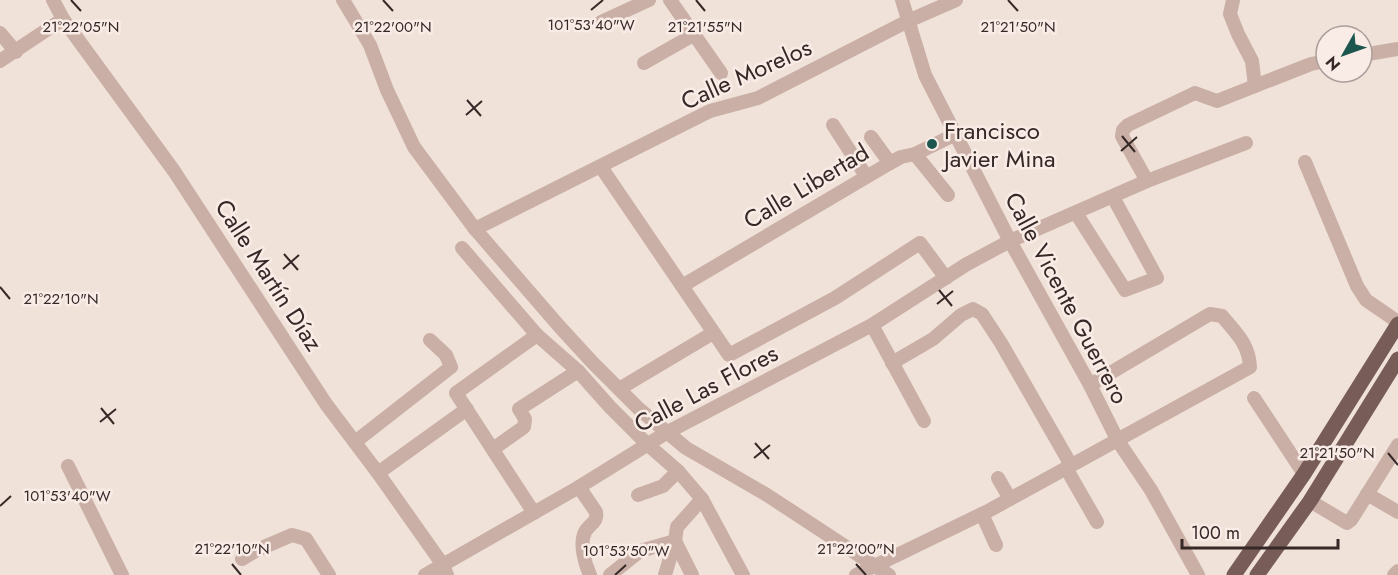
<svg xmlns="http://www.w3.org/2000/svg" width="1398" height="575" viewBox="0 0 1398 575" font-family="Jost,sans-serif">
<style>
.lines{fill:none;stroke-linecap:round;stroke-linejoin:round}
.minor{stroke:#c9afa5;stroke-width:14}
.major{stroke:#775c58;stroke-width:15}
.ticks{fill:none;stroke:#352827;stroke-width:2}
.poi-dot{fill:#1c564f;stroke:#f9ece6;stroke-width:2}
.labels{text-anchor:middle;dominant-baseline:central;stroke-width:5;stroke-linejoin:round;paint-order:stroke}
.street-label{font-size:24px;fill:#352827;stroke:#f9ece6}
.poi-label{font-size:24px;fill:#352827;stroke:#f9ece6;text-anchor:start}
.ticks-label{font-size:15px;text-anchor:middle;fill:#352827;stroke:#f9ece6;stroke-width:5;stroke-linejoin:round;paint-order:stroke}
</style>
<rect width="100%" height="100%" fill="#f1e2d9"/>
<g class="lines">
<g class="minor">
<polyline points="53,0 63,19 174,171 326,404 378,473 443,565 447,575"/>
<polyline points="343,0 370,45 387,90 414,147 475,229 559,326 592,362 639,409 686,448 767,495 889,575"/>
<polyline points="670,0 721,73"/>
<polyline points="902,0 925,75 1010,241 1090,385 1118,441 1151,490 1198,575"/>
<polyline points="1233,0 1230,14 1238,34 1252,61 1255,86"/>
<polyline points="601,22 649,0"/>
<polyline points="0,33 16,52"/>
<polyline points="1362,55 1398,49"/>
<polyline points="0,61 63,19"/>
<polyline points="644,63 695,34"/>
<polyline points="833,125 866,176"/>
<polyline points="871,137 890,163"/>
<polyline points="915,154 948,195"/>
<polyline points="1305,162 1357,286 1366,300 1398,322"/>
<polyline points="601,167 729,355 835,298 920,243 946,278"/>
<polyline points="1147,181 1122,136 1123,130 1128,125 1195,93 1217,101 1311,64 1326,61"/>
<polyline points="1076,213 1125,290 1157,278 1113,197"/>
<polyline points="475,229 710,111 758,98 908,21 956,0"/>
<polyline points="462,248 537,335 578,371 610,407 647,444 678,471 702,499 743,575"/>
<polyline points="682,286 890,163 901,157 915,154 956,134"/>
<polyline points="872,325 924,421"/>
<polyline points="892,363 933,339 961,315 973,309 982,314 1001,343 1071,465"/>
<polyline points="619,389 713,333"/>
<polyline points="1254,398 1304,474"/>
<polyline points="355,442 451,367 446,355 430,340"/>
<polyline points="493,449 524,427 525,419 519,409 578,371"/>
<polyline points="68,466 122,575"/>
<polyline points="1066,468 1097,522"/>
<polyline points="378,473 467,409"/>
<polyline points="998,478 1010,499"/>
<path d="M579 487 596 512C598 523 589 524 585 532 579 544 585 564 590 575"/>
<polyline points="1367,494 1398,512"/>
<polyline points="638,495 663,486 678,471"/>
<polyline points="1310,501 1347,523 1351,520 1398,445"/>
<polyline points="534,513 456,393 537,335"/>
<polyline points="982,514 996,545"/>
<polyline points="675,541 692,575"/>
<polyline points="242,559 257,550 292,535 306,539 329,575"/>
<polyline points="425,575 579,487 666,433 872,325 967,264 1010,241 1147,181 1246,143"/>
<polyline points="610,575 640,551 675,541 677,527 702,499"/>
<polyline points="665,575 675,541"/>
<path d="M856 575 990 510 1250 367C1249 344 1236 333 1222 316L1210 314 1090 385"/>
<polyline points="1394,575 1398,571"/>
</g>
<g class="major">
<polyline points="1234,575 1304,474 1398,324"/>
<polyline points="1257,575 1310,501 1398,359"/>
</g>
</g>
<path class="ticks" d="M71 0 81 11M383 0 393 11M696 0 705 11M1008 0 1018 11M591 10 603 0M467 100 481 116M466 115 482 101M1122 136 1135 152M1121 151 1137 137M284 254 298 270M283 269 299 255M0 287 10 299M939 290 952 306M937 304 953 291M101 408 114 424M100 422 116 409M755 443 769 459M1388 453 1398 465M754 458 770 445M0 506 11 496M232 564 241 575M856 564 866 575M615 575 626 565"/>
<circle class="poi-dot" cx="932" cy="144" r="6"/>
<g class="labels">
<g class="street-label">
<text transform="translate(746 74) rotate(-24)">Calle Morelos</text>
<text transform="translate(806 186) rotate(-31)">Calle Libertad</text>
<text transform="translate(269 275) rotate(57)">Calle Martín Díaz</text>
<text transform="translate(1067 298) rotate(62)">Calle Vicente Guerrero</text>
<text transform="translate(706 388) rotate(-28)">Calle Las Flores</text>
</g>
<g class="poi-label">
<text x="944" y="130">Francisco<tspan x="944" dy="28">Javier Mina</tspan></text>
</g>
</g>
<g class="ticks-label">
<text x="591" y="30">101°53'40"W</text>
<text x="81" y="32">21°22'05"N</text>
<text x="393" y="32">21°22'00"N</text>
<text x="705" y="32">21°21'55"N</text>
<text x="1018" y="32">21°21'50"N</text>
<text x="61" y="304">21°22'10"N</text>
<text x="1337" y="458">21°21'50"N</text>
<text x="67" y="501">101°53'40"W</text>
<text x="232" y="554">21°22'10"N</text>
<text x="856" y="554">21°22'00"N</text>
<text x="626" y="556">101°53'50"W</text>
</g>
<g transform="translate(1344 54) rotate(230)"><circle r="28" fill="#f9ece6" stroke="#ab9e9a" stroke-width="1.5"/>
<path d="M0-4.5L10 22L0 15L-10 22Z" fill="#1c564f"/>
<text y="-9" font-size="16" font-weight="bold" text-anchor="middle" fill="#352827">N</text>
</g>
<path d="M1182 539v9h156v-9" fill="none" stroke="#352827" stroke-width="3"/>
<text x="1191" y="539" font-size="18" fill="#352827" stroke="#f9ece6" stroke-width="4.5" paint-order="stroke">100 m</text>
</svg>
